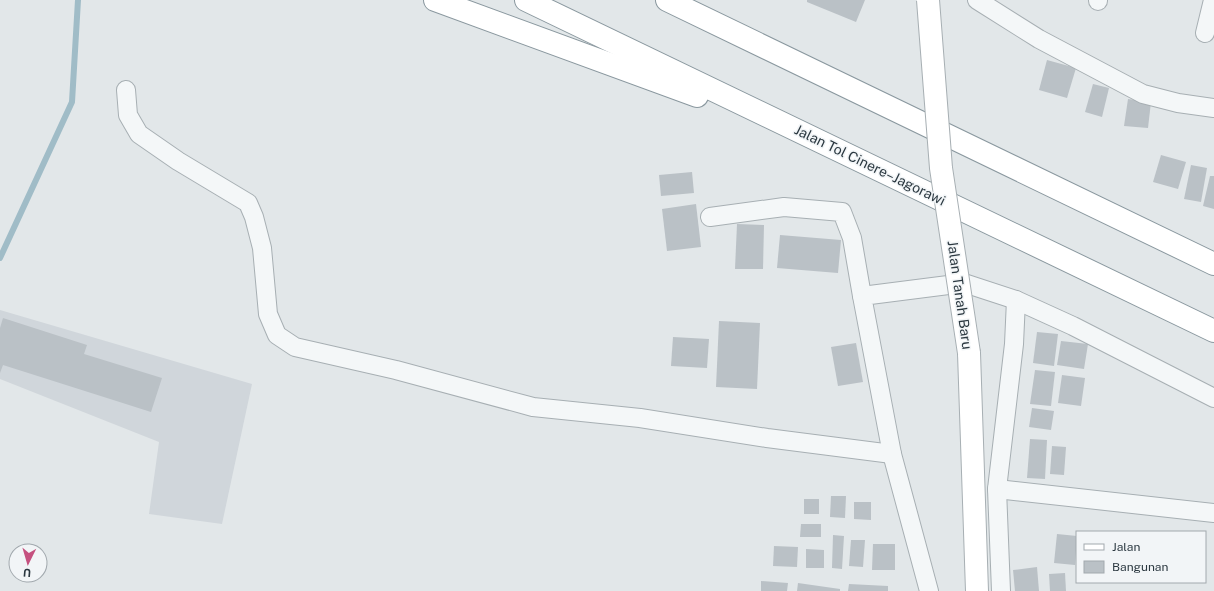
<svg xmlns="http://www.w3.org/2000/svg" width="1214" height="591" viewBox="0 0 1214 591" font-family="'Public Sans',sans-serif">
<style>
.built{fill:#d0d6db}
.lines{fill:none;stroke-linecap:round;stroke-linejoin:round}
.stream{stroke:#a0bcc7;stroke-width:6}
.building{fill:#bac1c6}
.minor-casing{stroke:#a7afb3;stroke-width:20}
.secondary-casing{stroke:#a7afb3;stroke-width:24}
.motorway-casing{stroke:#8a989f;stroke-width:24}
.minor{stroke:#f4f7f8;stroke-width:18}
.secondary{stroke:#fff;stroke-width:22}
.motorway{stroke:#fff;stroke-width:22}
.secondary-bridge-casing{stroke:#a7afb3;stroke-width:24;stroke-linecap:butt}
.secondary-bridge{stroke:#fff;stroke-width:22}
.labels{text-anchor:middle;dominant-baseline:central;stroke-width:3;stroke-linejoin:round;paint-order:stroke}
.street-label{font-size:14px;fill:#2b3840;stroke:#f2f5f7}
</style>
<rect width="100%" height="100%" fill="#e2e7e9"/>
<polygon class="built" points="0,310 252,384 222,524 149,514 159,442 0,379"/>
<g class="lines">
<polyline class="stream" points="0,258 72,102 78,0"/>
</g>
<g class="building">
<polygon points="807,0 865,0 856,22 807,2"/>
<polygon points="1047,60 1076,68 1067,98 1039,90"/>
<polygon points="1093,84 1109,88 1102,117 1085,112"/>
<polygon points="1128,99 1151,102 1148,128 1124,126"/>
<polygon points="1161,155 1186,162 1178,189 1153,182"/>
<polygon points="1191,165 1207,168 1201,202 1184,199"/>
<polygon points="692,172 694,193 661,196 659,175"/>
<polygon points="1210,176 1214,176 1214,209 1203,206"/>
<polygon points="696,204 701,247 667,251 662,209"/>
<polygon points="737,224 764,225 763,269 735,269"/>
<polygon points="780,235 841,240 838,273 777,268"/>
<polygon points="3,318 87,345 84,354 162,378 151,412 3,365 0,373 0,328"/>
<polygon points="719,321 760,323 757,389 716,387"/>
<polygon points="1037,332 1058,334 1054,366 1033,363"/>
<polygon points="673,337 709,339 707,368 671,366"/>
<polygon points="1061,341 1088,344 1084,369 1057,365"/>
<polygon points="856,343 863,382 838,386 831,347"/>
<polygon points="1035,370 1055,372 1051,406 1030,404"/>
<polygon points="1062,375 1085,378 1081,406 1058,403"/>
<polygon points="1032,408 1054,411 1051,430 1029,427"/>
<polygon points="1030,439 1047,440 1045,479 1027,478"/>
<polygon points="1052,446 1066,447 1064,475 1050,474"/>
<polygon points="831,496 846,496 845,518 830,517"/>
<rect x="804" y="499" width="15" height="15"/>
<polygon points="854,502 871,502 871,520 854,519"/>
<polygon points="801,524 821,524 821,537 800,537"/>
<polygon points="1057,534 1077,536 1075,565 1054,563"/>
<polygon points="833,535 844,536 842,569 832,568"/>
<polygon points="851,540 865,540 863,567 849,566"/>
<polygon points="873,544 895,544 895,570 872,570"/>
<polygon points="774,546 798,547 797,567 773,566"/>
<polygon points="806,549 824,550 824,568 806,568"/>
<polygon points="1037,567 1039,591 1015,591 1013,570"/>
<polygon points="1065,573 1066,591 1050,591 1049,574"/>
<polygon points="761,581 788,583 787,591 761,591"/>
<polygon points="798,583 840,589 840,591 797,591"/>
<polygon points="849,584 888,586 888,591 848,591"/>
</g>
<g class="lines">
<g class="minor-casing">
<g id="minor">
<polyline points="977,0 1039,39 1143,94 1178,103 1214,108"/>
<polyline points="1098,1 1098,0"/>
<polyline points="1205,33 1213,0"/>
<polyline points="126,90 128,115 139,134 178,161 248,203 254,217 262,248 268,314 277,335 295,347 396,370 533,407 640,418 767,438 892,454"/>
<polyline points="710,217 784,207 842,212 852,238 862,296"/>
<polyline points="997,489 1214,513"/>
<polyline points="929,591 892,454 862,296 964,283 1016,300 1073,326 1214,398"/>
<polyline points="1001,591 997,489 1014,344 1016,300"/>
</g>
</g>
<g class="secondary-casing">
<polyline id="secondary" points="969,353 977,591"/>
</g>
<g class="motorway-casing">
<g id="motorway">
<polyline points="435,0 697,96"/>
<polyline points="526,0 1214,331"/>
<polyline points="667,0 1214,264"/>
</g>
</g>
<use href="#minor" class="minor"/>
<use href="#secondary" class="secondary"/>
<use href="#motorway" class="motorway"/>
<g class="secondary-bridge-casing">
<polyline id="secondary-bridge" points="928,0 941,168 969,353"/>
</g>
<use href="#secondary-bridge" class="secondary-bridge"/>
</g>
<g class="labels">
<g class="street-label">
<text transform="translate(870 165) rotate(26)">Jalan Tol Cinere–Jagorawi</text>
<text transform="translate(960 295) rotate(82)">Jalan Tanah Baru</text>
</g>
</g>
<rect x="1076" y="531" width="130" height="52" fill="#f2f5f7" stroke="#a2a9ae"/>
<rect x="1084" y="544" width="20" height="6" fill="#ffffff" stroke="#a2a9ae"/>
<text x="1112" y="551" font-size="12" fill="#2b3840">Jalan</text>
<rect x="1084" y="561" width="20" height="12" fill="#bac1c6" stroke="#a2a9ae"/>
<text x="1112" y="571" font-size="12" fill="#2b3840">Bangunan</text>
<g transform="translate(28 563) rotate(185)"><circle r="19" fill="#f2f5f7" stroke="#a2a9ae"/>
<path d="M0-3L7 15L0 10L-7 15Z" fill="#c5517f"/>
<text y="-6" font-size="11" font-weight="bold" text-anchor="middle" fill="#2b3840">U</text>
</g>
</svg>
